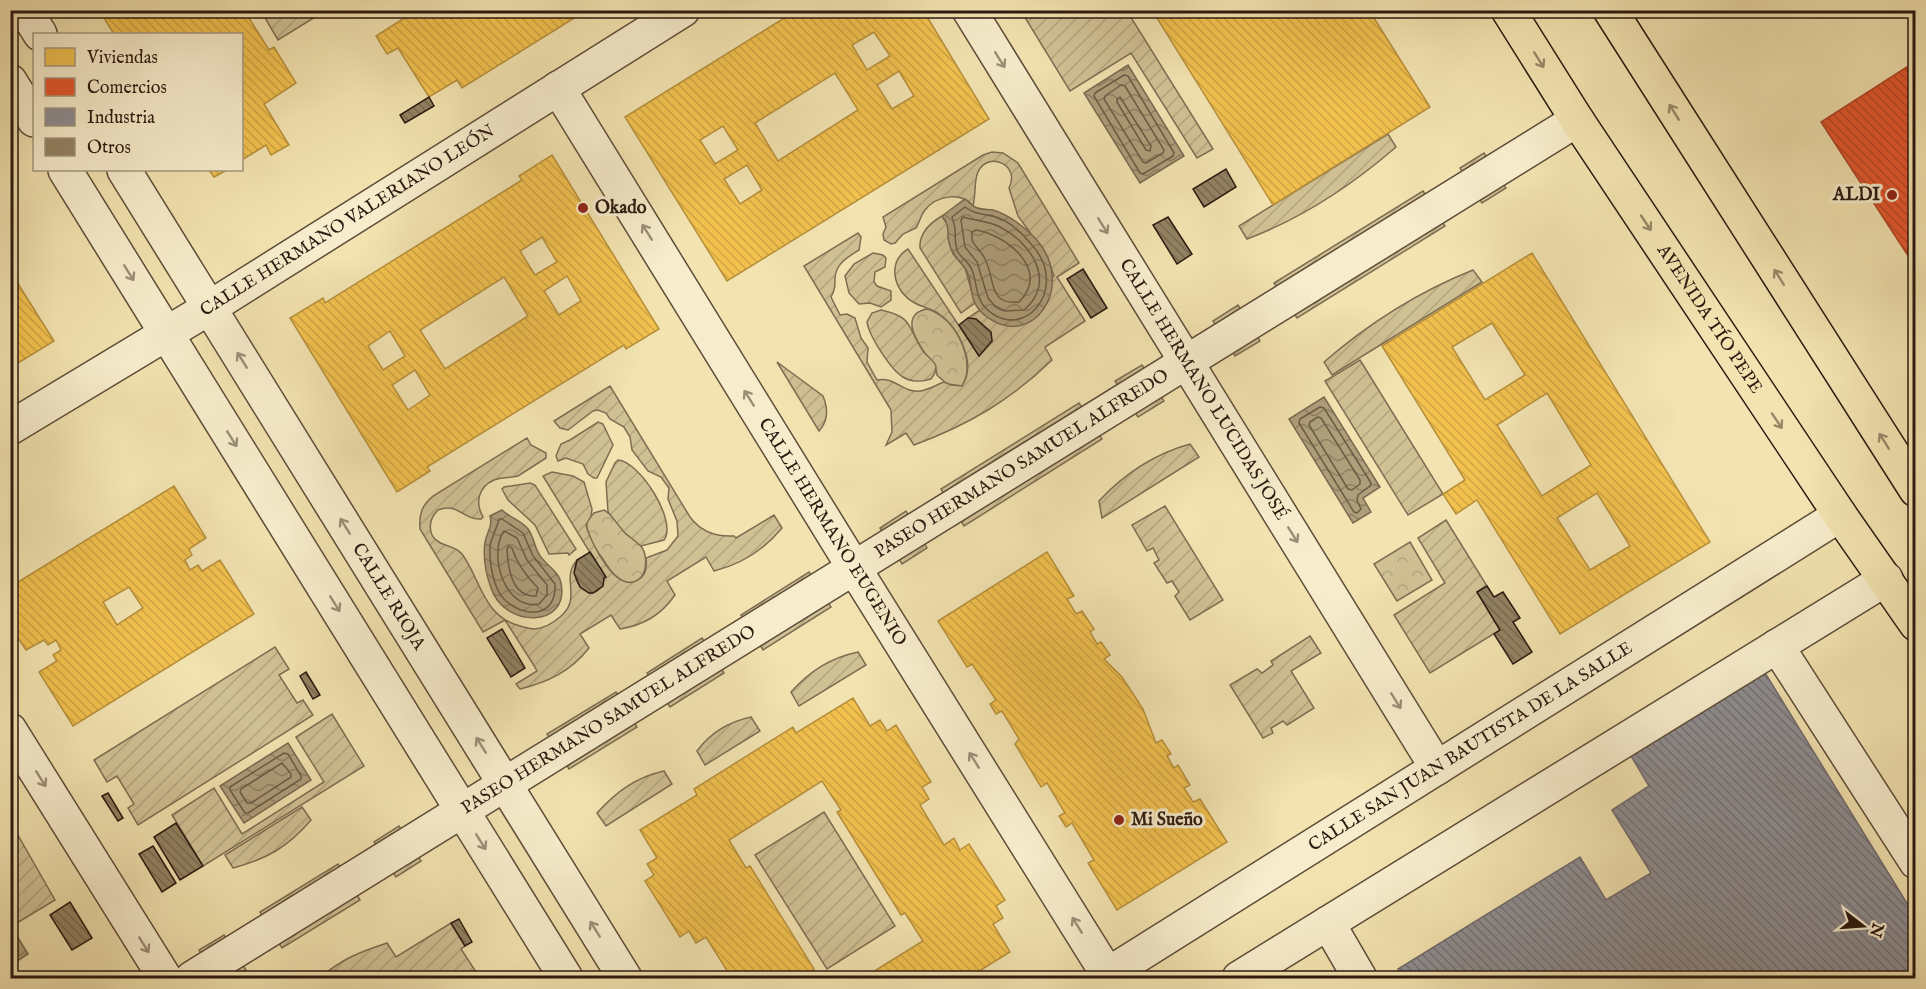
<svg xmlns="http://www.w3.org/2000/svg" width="1926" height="989" viewBox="0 0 1926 989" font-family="'IM FELL English',serif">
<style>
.forest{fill:url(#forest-crowns);stroke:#7e6d52;stroke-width:1.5}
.garden{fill:url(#garden-furrows);stroke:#7e6d52;stroke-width:1.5}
.water{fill:url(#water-waves);stroke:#7a6950;stroke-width:1.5}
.homes{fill:url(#homes-back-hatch);stroke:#b68f3b;stroke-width:1.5;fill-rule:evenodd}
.shops{fill:url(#shops-back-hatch);stroke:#ac4425;stroke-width:1.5}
.industry{fill:url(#industry-back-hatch);stroke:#706a6b;stroke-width:1.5}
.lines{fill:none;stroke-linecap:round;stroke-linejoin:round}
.shore{stroke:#6c5c45;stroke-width:1.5}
.building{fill:url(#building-back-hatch);stroke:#2b1910;stroke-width:1.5}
.minor-casing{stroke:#5d4c38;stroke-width:36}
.major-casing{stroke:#2b1910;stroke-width:36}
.minor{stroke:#f7edcc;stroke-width:33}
.major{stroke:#f2e3b0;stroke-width:33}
.oneway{stroke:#9b8e77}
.oneway2{stroke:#988868}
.poi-dot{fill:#8f2418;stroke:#f7edcc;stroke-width:2}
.labels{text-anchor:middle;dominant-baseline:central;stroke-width:6;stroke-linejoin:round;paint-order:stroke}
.poi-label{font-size:18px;font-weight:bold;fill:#2b1910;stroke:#f7edcc;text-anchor:start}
.street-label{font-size:18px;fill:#2b1910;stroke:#f7edcc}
</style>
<defs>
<pattern id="forest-crowns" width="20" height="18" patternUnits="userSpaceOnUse" patternTransform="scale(1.5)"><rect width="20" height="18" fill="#d0c195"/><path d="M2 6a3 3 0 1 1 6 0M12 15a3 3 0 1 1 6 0" fill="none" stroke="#b3a57f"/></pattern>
<pattern id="garden-furrows" width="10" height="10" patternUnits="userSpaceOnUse" patternTransform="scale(1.5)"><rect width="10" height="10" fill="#d0c195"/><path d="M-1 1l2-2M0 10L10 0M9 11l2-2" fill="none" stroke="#b3a57f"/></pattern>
<pattern id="water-waves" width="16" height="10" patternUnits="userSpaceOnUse" patternTransform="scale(1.5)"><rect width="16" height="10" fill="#ae9e7a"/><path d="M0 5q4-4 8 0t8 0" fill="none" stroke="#8e8063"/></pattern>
<pattern id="homes-back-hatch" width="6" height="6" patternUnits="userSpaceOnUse" patternTransform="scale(1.5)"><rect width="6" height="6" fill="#f2c14e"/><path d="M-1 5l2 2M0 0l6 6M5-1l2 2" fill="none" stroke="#d0a543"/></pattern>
<pattern id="shops-back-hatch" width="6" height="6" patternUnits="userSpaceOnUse" patternTransform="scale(1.5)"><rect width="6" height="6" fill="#e4572e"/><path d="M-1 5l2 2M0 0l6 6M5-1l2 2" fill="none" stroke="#b94726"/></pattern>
<pattern id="industry-back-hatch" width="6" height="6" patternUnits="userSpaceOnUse" patternTransform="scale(1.5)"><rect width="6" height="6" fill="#8d8d92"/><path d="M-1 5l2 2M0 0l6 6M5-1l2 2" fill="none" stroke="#737276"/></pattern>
<pattern id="building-back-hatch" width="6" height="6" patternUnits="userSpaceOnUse" patternTransform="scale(1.5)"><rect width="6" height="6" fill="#928263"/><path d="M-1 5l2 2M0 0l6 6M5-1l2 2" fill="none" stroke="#776a50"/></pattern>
</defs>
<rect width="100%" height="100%" fill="#f2e3b0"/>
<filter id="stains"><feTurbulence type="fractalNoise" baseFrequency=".00333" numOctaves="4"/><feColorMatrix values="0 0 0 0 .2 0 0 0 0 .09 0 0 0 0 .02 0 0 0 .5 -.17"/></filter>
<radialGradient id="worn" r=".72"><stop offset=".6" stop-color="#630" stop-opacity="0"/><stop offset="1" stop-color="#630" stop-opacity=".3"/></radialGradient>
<g class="forest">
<path d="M926 309C954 314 978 362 962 386L947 384 937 375 936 369C927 355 893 317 926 309Z"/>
<path d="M604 510C613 515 620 525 626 534 631 538 637 540 641 546 652 561 643 593 621 580 613 576 608 567 603 559 595 549 585 534 587 521L594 513Z"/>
<polygon points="1410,542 1432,580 1397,601 1374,564"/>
</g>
<g class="garden">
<polygon points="261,11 325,11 278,40"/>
<polygon points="1021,11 1127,11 1213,149 1197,158 1131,53 1070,91"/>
<path d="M1388 134 1396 147C1351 186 1303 218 1247 239L1239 226Z"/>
<path d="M992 152 1003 153 1018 163 1079 263 1057 277 1085 321 1045 347 1052 360C1011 400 968 425 914 445L906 433 886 445 892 432 891 410 804 266 858 233 861 237 859 250C848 257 836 263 835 278 835 286 835 290 831 297L840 315 847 314 855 318 861 338 868 348 867 362 877 380C895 376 902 393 920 391 928 390 936 385 944 382L951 385 962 386C977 364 959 327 938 313 930 308 921 307 913 302 893 290 887 262 908 249L979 356 992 341 991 332 976 319 968 318 980 310 994 321 1054 276 1047 256 1018 216 1009 188C1021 165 988 150 978 172 974 180 976 195 973 206 960 191 936 196 925 210 920 216 920 222 916 228L903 234 895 243 891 244 884 240 883 234 886 227 883 217 983 155Z"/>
<polygon points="1484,153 1506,188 1482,203 1460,168"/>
<polygon points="1423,191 1445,226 1297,318 1274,283"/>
<path d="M942 216 949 227 948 238 953 254 965 268 975 303 961 313 920 248C919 233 930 223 942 216Z"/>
<polygon points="873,253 883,255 886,258 885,267 875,272 874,282 877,286 891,291 891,300 881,307 870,303 859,304 849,293 845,276 854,264"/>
<path d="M1473 270 1482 282 1332 375 1324 362C1369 323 1418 292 1473 270Z"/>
<polygon points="1238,305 1260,341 1235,356 1213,321"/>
<path d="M881 310C914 317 907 327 923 351 927 357 933 359 936 366L935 373 931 379C922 382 911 382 903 377 891 370 869 336 867 322L872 313Z"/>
<polygon points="1360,360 1443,494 1408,515 1325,381"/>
<path d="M777 362 823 396C828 408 829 420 819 431Z"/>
<polygon points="1142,365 1164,401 1138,417 1115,381"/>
<path d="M610 386 690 517C701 532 716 537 734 536L736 538 774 515 782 528C764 550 742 564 714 571L706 557 667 581 675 595C661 615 644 625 620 629L611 615 580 634 589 648C570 672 548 682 520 689L516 684 537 671 533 664 505 620 483 632 420 529C419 515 421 506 433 496L527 438 531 445 546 453V458C543 460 521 474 518 476 510 478 501 477 494 480 478 487 475 503 483 517L481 519C462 520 459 502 438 510 431 517 428 525 432 535 438 547 454 544 462 554 480 578 483 615 517 625 523 627 529 629 535 629 545 628 553 623 560 617 583 598 560 579 577 560 573 575 574 585 589 593 602 593 601 584 605 577L543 476 552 472 573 476 584 482 592 509 591 516 586 525C590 541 617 597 639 579 643 577 646 572 646 567 647 564 646 561 646 558L667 550 678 536 677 521 668 499 669 488 661 477 648 471 632 450 630 437 624 427 610 419 606 413 598 410 593 411 568 430 560 428 554 421Z"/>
<polygon points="1079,403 1102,439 964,526 941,489"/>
<polygon points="598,422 603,424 613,445 597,478 594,478 588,474 583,464 566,458 558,461 556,456 561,444 570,440"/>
<path d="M1190 444 1199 457 1102 518 1099 501C1124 474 1154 454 1190 444Z"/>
<path d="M618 460C639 461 678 521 664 540L641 546 624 532 608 512 606 482 615 463Z"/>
<polygon points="530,483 535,485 576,549 569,555 568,553 549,554 535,525 508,500 502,489 504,487"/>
<polygon points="1165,506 1223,600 1190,620 1175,596 1179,592 1172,581 1167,583 1154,563 1159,560 1153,548 1147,551 1132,525"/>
<polygon points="906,511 927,548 902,564 880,528"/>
<polygon points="1446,520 1487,586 1477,592 1500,630 1430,673 1394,615 1445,583 1418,538"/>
<polygon points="809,572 831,607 763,650 741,615"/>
<polygon points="1310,636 1321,653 1291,671 1314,708 1287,725 1283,721 1271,728 1273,733 1263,738 1230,685 1257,669 1262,673 1273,665 1271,661"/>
<polygon points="702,638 724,673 670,707 647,673"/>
<polygon points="275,647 289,669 279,675 297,703 303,700 313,715 138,825 128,808 134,804 117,776 107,782 94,760"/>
<path d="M858 652 866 665 799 706 791 692C810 671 830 658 858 652Z"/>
<polygon points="616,692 637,727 569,769 547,734"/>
<polygon points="332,714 364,766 203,866 172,815 214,788 242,834 324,782 296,737"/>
<path d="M751 717 760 731 705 765 697 751C711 732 728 722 751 717Z"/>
<path d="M664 771 672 784 606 826 597 813C616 792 636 777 664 771Z"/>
<path d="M302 807 311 820C288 847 267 859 233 868L225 855Z"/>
<polygon points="824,812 895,926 827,969 755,855"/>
<polygon points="11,823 55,900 17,923 11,913"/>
<polygon points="399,826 421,861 396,877 374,842"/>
<polygon points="338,864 360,900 282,948 260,912"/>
<path d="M451 923 465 946 461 949 480 978H320C341 959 360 952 387 943L396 957Z"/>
<polygon points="224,935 246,970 232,978 216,978 199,950"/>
</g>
<g class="water">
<polygon points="1128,65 1184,156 1140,183 1084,93"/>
<path d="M965 199C969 201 972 206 975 207 980 210 988 209 993 210 1010 215 1023 226 1035 238 1078 285 1033 351 987 317 965 301 976 285 965 268 959 259 953 256 950 246 946 234 951 226 942 216Z"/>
<polygon points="1324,397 1380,487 1363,498 1371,512 1353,523 1289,419"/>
<path d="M502 510C510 518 521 520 528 529 534 537 534 546 539 554 545 565 559 571 561 583 570 629 504 628 491 588 486 574 483 556 485 542 487 532 493 526 490 516Z"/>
<polygon points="288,743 311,780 244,823 220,786"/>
<polygon points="11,926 28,954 11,965 10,965"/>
</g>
<g class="homes">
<polygon points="99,10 244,10 269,50 274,47 296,83 264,104 289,145 271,155 266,145 242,160 242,34 114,34"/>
<polygon points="417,10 587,10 462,88 457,80 429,97 398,48 387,54 376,36"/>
<path d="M797 10H923L989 119 727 281 625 117ZM874 32 890 56 867 70 852 45ZM899 71 914 96 892 109 877 85ZM835 73 858 110 778 161 755 123ZM723 126 738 150 715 164 700 140ZM747 165 762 190 740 204 724 179Z"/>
<polygon points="1152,10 1369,10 1430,107 1273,205"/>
<path d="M552 155 659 329 626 349 624 345 427 467 430 471 397 492 290 318 323 298 325 303 522 180 519 176ZM542 237 557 262 535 275 520 251ZM567 276 581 301 559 315 544 291ZM504 277 528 316 445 369 420 330ZM390 331 405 356 383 370 368 346ZM415 370 430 395 408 410 392 385Z"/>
<polygon points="209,170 227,170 214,177"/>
<path d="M1532 253 1710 542 1560 634 1477 500 1456 514 1443 494 1465 480 1382 346ZM1492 323 1525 375 1485 400 1452 347ZM1547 393 1591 465 1542 496 1497 425ZM1597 493 1630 546 1590 570 1557 518Z"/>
<polygon points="10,271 54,341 10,368"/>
<path d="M174 486 206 538 189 549 192 555 185 560 190 570 198 565 202 571 220 560 254 614 73 726 39 672 57 661 53 655 61 650 56 640 48 645 44 640 26 650 10 626V587ZM129 587 143 608 117 625 103 602Z"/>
<polygon points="1047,552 1074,596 1067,599 1076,614 1082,611 1094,629 1090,632 1097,644 1101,642 1110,655 1104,659 1122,677 1143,709 1156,743 1162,740 1171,754 1167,756 1174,768 1178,765 1190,785 1184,788 1193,802 1200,799 1227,842 1117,910 1088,863 1094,860 1072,823 1066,827 1059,816 1065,813 1047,783 1041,787 1015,744 1019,739 1002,711 996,714 990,704 996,700 972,664 967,667 938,621"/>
<polygon points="853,698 870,726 880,720 887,731 896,725 931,782 922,787 929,799 920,805 944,845 954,838 960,850 969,844 1005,900 996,906 1003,918 993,924 1010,952 968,978 863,978 923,941 905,913 901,915 837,812 841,810 822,781 729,840 746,868 750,866 814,969 810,972 814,978 728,978 731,977 706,937 696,943 689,931 680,937 645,881 654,875 647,864 657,858 640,830 697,795 694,789 793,727 796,733"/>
</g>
<polygon class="shops" points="1916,61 1916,268 1821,122"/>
<polygon class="industry" points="1762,668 1916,918 1916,978 1403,978 1398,969 1580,857 1606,900 1651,873 1612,810 1649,786 1628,751"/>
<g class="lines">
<g class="shore">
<polygon points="1124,75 1128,76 1174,153 1173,156 1143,174 1140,173 1094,96 1095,93"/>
<polygon points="1121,85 1125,86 1164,150 1163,153 1146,163 1143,162 1104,99 1105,96"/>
<polygon points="1120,97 1151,146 1150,151 1146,150 1117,102 1117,99"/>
<path d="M965 207C977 216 985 213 999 218 1011 223 1023 234 1031 244 1073 289 1020 348 983 305 975 294 977 282 972 270 969 262 962 259 958 252 954 244 956 238 955 230 955 225 953 221 952 217Z"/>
<path d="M963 217C975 221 989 221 1000 227 1031 243 1057 281 1024 310L1005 311 995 306 988 298 977 262 965 247 961 220Z"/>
<path d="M976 230C1007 235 1051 271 1019 302 988 306 995 278 985 259 982 252 975 247 972 240V232Z"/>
<polygon points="1320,407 1324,408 1371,483 1370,486 1358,495 1357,500 1361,509 1357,513 1354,512 1299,423 1300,419"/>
<polygon points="1318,417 1321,418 1360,480 1360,484 1352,490 1348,489 1309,425 1310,422"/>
<path d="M499 519H502L523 533 533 556 555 584C557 618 524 619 504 599 493 588 489 561 490 546 492 536 497 528 499 519Z"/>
<path d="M504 531 517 538 527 560 547 585V595L539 604C504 611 488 553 504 531Z"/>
<path d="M509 546 512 548C517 564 526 576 538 588L536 596C511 597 508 567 507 549Z"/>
<polygon points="284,753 288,754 301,776 301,779 248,813 245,813 230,790 230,787"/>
<polygon points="282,763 291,774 291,777 251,803 247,803 240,792 241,789"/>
</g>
</g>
<g class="building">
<polygon points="429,97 434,106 405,123 400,115"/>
<polygon points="1226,169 1236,187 1204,207 1193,189"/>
<polygon points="1168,217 1192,254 1177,264 1153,225"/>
<polygon points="1083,269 1107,308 1091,318 1067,279"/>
<polygon points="968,318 976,319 991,332 992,341 979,356 959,325"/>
<polygon points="590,552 606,577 604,578 603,586 593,593 589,593 580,587 574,573 577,560"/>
<polygon points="1487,586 1494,597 1503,592 1520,618 1513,622 1532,652 1513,664 1494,634 1500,630 1477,592"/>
<polygon points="502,629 525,668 511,677 487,638"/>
<polygon points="306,672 320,695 313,699 300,676"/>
<polygon points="108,793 123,818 118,821 102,796"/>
<polygon points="176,823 203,866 180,880 154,837"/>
<polygon points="153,846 176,883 162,892 139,854"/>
<polygon points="70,902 92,938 72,950 50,915"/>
<polygon points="459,919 472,942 465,946 451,923"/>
</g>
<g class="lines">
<g class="minor-casing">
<g id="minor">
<polyline points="25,10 40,34"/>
<path id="s1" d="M969 10 1437 768"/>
<polyline points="10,81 34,120"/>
<path id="s2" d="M558 88 851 563 1108 975"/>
<polyline points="65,170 566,978"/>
<path id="s3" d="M124 170 625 978"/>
<path id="s4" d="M10 428 209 308 683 10"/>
<polyline points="1777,646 1916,862"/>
<polyline points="10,730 165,978"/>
<polyline points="1328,923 1360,978"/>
<path id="s5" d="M192 978 1577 120"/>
<path id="s6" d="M1102 978 1840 515"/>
<polyline points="1239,978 1886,579"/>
</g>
</g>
<g class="major-casing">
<g id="major">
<path id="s7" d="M1508 10 1577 120 1840 515 1916 624"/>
<polyline points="1610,10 1916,490"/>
</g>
</g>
<use href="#minor" class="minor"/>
<use href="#major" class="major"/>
</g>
<defs><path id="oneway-shaft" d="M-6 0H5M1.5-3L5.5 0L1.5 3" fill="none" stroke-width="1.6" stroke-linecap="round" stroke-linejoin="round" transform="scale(1.5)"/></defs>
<g class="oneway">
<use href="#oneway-shaft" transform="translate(1000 60) rotate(58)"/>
<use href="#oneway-shaft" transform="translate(1103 226) rotate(58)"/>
<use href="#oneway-shaft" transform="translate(647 232) rotate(-122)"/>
<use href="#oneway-shaft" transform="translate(129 273) rotate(58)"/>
<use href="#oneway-shaft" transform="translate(242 360) rotate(-122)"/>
<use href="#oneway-shaft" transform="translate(749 398) rotate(-122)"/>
<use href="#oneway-shaft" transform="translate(232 439) rotate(58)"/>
<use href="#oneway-shaft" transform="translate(345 526) rotate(-122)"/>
<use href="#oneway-shaft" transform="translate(1293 535) rotate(58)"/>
<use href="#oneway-shaft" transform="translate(335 604) rotate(58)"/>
<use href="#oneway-shaft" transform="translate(1396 701) rotate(58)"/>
<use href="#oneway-shaft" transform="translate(481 745) rotate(-122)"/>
<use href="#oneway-shaft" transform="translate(974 760) rotate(-122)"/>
<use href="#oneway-shaft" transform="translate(41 779) rotate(58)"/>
<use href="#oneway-shaft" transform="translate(481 842) rotate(58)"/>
<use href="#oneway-shaft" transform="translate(1077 925) rotate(-122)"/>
<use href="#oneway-shaft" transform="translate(595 929) rotate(-122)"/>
<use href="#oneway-shaft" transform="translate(144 945) rotate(58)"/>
</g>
<g class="oneway2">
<use href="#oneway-shaft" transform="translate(1539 60) rotate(58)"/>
<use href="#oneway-shaft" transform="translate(1674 112) rotate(-122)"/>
<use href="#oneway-shaft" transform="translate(1646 223) rotate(56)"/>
<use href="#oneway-shaft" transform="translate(1779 277) rotate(-122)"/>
<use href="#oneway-shaft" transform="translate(1777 421) rotate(56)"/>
<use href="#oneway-shaft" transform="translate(1884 441) rotate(-122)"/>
</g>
<g class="poi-dot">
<circle cx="1892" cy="195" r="6"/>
<circle cx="583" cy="208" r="6"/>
<circle cx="1119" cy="820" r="6"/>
</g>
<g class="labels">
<g class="poi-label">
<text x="1880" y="195" text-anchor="end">ALDI</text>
<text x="595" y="208">Okado</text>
<text x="1131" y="820">Mi Sueño</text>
</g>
<g class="street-label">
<text stroke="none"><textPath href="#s4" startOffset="396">CALLE HERMANO VALERIANO LEÓN</textPath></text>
<text stroke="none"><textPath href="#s7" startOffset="369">AVENIDA TÍO PEPE</textPath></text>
<text stroke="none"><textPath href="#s1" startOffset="446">CALLE HERMANO LUCIDAS JOSÉ</textPath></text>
<text stroke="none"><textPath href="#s5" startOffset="976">PASEO HERMANO SAMUEL ALFREDO</textPath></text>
<text stroke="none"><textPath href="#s2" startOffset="522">CALLE HERMANO EUGENIO</textPath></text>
<text stroke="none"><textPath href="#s3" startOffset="502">CALLE RIOJA</textPath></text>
<text stroke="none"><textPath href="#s5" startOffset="490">PASEO HERMANO SAMUEL ALFREDO</textPath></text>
<text stroke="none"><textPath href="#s6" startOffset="435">CALLE SAN JUAN BAUTISTA DE LA SALLE</textPath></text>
</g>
</g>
<rect width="1926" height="989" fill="none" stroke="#f2e3b0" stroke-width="36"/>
<rect x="12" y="12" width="1902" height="965" fill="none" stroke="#2b1910" stroke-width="3"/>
<rect x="18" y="18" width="1890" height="953" fill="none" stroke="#2b1910" stroke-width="1.5"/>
<rect x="33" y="33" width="210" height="138" fill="#f7edcc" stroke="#a59881" stroke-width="1.5"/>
<rect x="45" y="48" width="30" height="18" fill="#f2c14e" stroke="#a59881" stroke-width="1.5"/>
<text x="87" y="63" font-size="18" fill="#2b1910">Viviendas</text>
<rect x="45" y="78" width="30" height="18" fill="#e4572e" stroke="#a59881" stroke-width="1.5"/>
<text x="87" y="93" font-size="18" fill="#2b1910">Comercios</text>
<rect x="45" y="108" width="30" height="18" fill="#8d8d92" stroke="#a59881" stroke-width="1.5"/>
<text x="87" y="123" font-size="18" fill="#2b1910">Industria</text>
<rect x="45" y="138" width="30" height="18" fill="#928263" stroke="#a59881" stroke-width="1.5"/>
<text x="87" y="153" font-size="18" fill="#2b1910">Otros</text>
<g transform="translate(1863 926) rotate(107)" stroke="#f7edcc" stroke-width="4.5" paint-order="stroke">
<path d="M0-4.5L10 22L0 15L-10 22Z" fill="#2b1910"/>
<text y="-9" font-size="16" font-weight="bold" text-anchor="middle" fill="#2b1910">N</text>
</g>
<rect width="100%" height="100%" filter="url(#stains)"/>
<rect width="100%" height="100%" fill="url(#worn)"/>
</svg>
